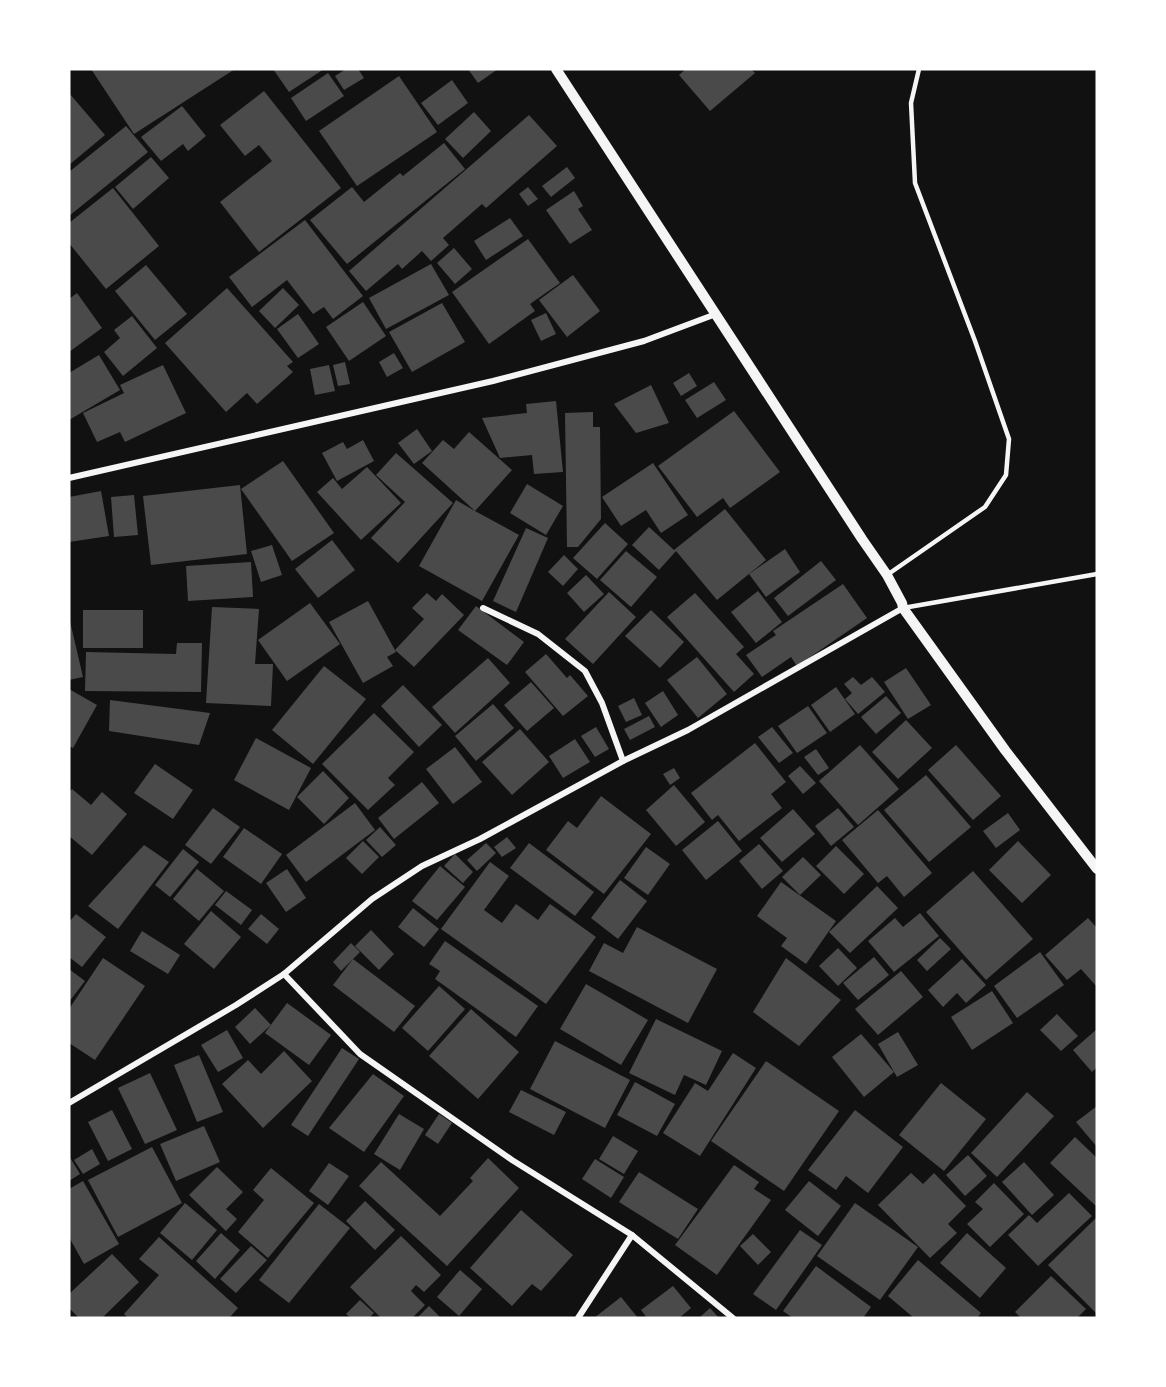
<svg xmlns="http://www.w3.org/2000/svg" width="1166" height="1387" viewBox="0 0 1166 1387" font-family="'Roboto Serif',serif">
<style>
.building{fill:#4a4a4a}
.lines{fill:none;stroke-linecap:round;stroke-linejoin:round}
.service{stroke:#f5f5f5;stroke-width:4.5}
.minor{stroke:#f5f5f5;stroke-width:6}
.tertiary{stroke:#f5f5f5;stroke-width:10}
</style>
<rect width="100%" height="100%" fill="#111"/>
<g class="building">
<polygon points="91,69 235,69 134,134"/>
<polygon points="273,69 324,69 289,92"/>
<polygon points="346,69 358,69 364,78 344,90 335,76"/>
<polygon points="468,69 498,69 478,83"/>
<polygon points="686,69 751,69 755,73 710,111 679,75"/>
<polygon points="328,73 344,96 306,121 291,98"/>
<polygon points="399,76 437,132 357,186 319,131"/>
<polygon points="452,80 468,103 438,125 421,103"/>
<polygon points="264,91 341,188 259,252 220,202 272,161 259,145 245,156 220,125"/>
<polygon points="69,93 105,135 69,165"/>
<polygon points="182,106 206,136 188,151 183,144 161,161 141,137"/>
<polygon points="474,112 491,131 463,158 445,139"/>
<polygon points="529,115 557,146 486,208 482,204 443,238 449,245 431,261 422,251 402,269 398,264 366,291 349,271"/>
<polygon points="126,126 148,152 69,216 69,172"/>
<polygon points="444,143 465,169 347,264 310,220 352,187 364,202 400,173 403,176"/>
<polygon points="151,157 169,178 133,209 115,187"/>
<polygon points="567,167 575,178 551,197 542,186"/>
<polygon points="528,187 538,199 528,206 519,194"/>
<polygon points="113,188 159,246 106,289 69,243 69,223"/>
<polygon points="574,191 583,206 578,209 592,230 570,244 546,210"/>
<polygon points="510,218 523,236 486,260 474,241"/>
<polygon points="305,220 363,296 333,319 324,307 313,314 287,280 252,307 229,277"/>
<polygon points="528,239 560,283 530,304 535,311 489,344 452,292"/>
<polygon points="454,248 472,269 455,284 437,263"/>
<polygon points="431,264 449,295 386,329 369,298"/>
<polygon points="146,265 187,314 155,340 115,291"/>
<polygon points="573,275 600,311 567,337 539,300"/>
<polygon points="227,288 293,362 287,366 293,372 257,404 247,393 226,412 165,343"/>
<polygon points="283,288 299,305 275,328 259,311"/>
<polygon points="77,293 102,328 69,352 69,299"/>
<polygon points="363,302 386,336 349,361 326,327"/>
<polygon points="442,303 465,342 412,372 389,332"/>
<polygon points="546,313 556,334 541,341 531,320"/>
<polygon points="298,314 319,344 298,358 277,329"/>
<polygon points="132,316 157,348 123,376 104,352 120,338 114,330"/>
<polygon points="394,353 403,368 387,377 379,362"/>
<polygon points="99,355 120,390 69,420 69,373"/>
<polygon points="345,362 350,384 338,386 333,365"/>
<polygon points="163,365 186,413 125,442 120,432 97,442 83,413 124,393 120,385"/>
<polygon points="329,365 335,391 315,395 310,369"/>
<polygon points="689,373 697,386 681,396 673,383"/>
<polygon points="714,382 726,400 697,418 685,400"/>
<polygon points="651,385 669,423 636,433 614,404"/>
<polygon points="556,401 563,472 534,474 532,455 500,458 482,418 527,413 526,404"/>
<polygon points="734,411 780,472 730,508 723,498 697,517 658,466"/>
<polygon points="593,412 593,427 600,427 601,519 578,547 567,547 565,413"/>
<polygon points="417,429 432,451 414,464 398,443"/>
<polygon points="469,432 512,470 475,511 519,535 482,601 419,566 456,500 475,511 422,463 443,440 454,449"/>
<polygon points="363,440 374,461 337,481 322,453 343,442 347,449"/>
<polygon points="396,453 453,503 398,563 371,538 405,502 376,475"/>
<polygon points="283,461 334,533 292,561 241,489"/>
<polygon points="653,463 688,515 661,533 646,510 621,526 602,497"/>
<polygon points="367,467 401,503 361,540 317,492 333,478 342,489"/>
<polygon points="527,484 563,506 546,535 510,513"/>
<polygon points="240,485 247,554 151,565 143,496"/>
<polygon points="101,491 109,536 69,542 69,497"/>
<polygon points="134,495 138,535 114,537 111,497"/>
<polygon points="725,509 766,560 717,600 676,551 659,570 632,545 649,527 674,550"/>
<polygon points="605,523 628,544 597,579 573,558"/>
<polygon points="526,528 548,538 516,612 493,601"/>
<polygon points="332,540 355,570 318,598 295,569"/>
<polygon points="272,545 282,575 261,582 251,551"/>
<polygon points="785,549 800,572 766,597 749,574"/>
<polygon points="626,551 657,577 631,607 600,580"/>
<polygon points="564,555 578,569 563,586 548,572"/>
<polygon points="821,561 836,580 788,616 774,598"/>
<polygon points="251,562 253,597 188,601 186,566"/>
<polygon points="586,575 604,594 584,612 567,593"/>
<polygon points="843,584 867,618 797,666 791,657 762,677 746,655 776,635 773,631"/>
<polygon points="758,591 782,622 756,643 731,612"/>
<polygon points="609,592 636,617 593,664 565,639"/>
<polygon points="427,593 436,601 442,594 464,615 414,667 395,650 424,619 412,608"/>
<polygon points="695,593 744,647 736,654 754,674 734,692 667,617"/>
<polygon points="368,601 396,652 387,657 393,666 363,683 329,622"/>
<polygon points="310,603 340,644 287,681 258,640"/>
<polygon points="476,606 524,642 507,665 458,630"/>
<polygon points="212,607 259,609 255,664 273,664 271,706 206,703"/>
<rect x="83" y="610" width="60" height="38"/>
<polygon points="651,610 684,642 660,668 625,636"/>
<polygon points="69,617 83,677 69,680"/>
<polygon points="177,643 202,643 201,692 85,691 86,652 176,654"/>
<polygon points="546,654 567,678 570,675 588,696 563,716 525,672"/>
<polygon points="697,657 727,694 698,718 667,680"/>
<polygon points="488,658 510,683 455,733 432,707"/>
<polygon points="324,666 366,699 313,764 272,730"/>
<polygon points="906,668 931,705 908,719 884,682"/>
<polygon points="853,677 861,685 872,677 885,692 858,714 845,699 852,693 844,684"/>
<polygon points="531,682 554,708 527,731 504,705"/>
<polygon points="403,685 442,725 419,747 381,706"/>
<polygon points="836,687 855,714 830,732 811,705"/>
<polygon points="69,689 97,705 73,748 69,746"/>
<polygon points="663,691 678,715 661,727 645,703"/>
<polygon points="886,696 901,713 876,734 861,717"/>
<polygon points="634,698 642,715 626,722 618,706"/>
<polygon points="110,700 210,713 199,745 109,731"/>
<polygon points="493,704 514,728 476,761 455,736"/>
<polygon points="808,706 827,733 797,753 778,726"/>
<polygon points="374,713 414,752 388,778 395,785 368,810 322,764"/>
<polygon points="649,716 655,727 630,740 624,729"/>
<polygon points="906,720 932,748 898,779 872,752"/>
<polygon points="596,727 609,749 595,757 581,736"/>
<polygon points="772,727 793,753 779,763 758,737"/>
<polygon points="520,729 549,762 512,795 482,762"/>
<polygon points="256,738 311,768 289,810 234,780"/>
<polygon points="575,739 590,762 563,778 549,756"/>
<polygon points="755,743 786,782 771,794 782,808 739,841 718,815 712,820 691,793"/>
<polygon points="860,745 899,789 858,825 819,781"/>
<polygon points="956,745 1001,796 973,820 928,770"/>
<polygon points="455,747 482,782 453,804 426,769"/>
<polygon points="816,749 829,768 818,775 804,757"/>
<polygon points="155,764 193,790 173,819 134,793"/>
<polygon points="800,766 816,783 803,794 788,776"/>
<polygon points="674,768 680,778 670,785 663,774"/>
<polygon points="323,771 349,798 324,824 297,797"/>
<polygon points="926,775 971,827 929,862 884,810"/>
<polygon points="422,782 439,803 394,839 378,818"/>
<polygon points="674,785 705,822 676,846 646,810"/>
<polygon points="72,789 91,805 102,792 127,814 92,855 69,836 69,792"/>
<polygon points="601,796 651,834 604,894 546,850 568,821 577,828"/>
<polygon points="355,803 375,830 306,882 286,855"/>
<polygon points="213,808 240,827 211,864 185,845"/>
<polygon points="838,808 854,827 831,846 815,826"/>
<polygon points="793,809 815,834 782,862 760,838"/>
<polygon points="878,810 932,873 904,897 887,876 878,883 842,840"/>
<polygon points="1008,813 1020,830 996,848 983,831"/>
<polygon points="718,821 742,851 706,880 682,850"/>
<polygon points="380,827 396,845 382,857 366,840"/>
<polygon points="244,828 282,854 261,884 223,857"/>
<polygon points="507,837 516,848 502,857 494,847"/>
<polygon points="363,841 379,857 362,874 346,858"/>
<polygon points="1018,841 1051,875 1022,903 989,870"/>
<polygon points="486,843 496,853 477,871 467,860"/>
<polygon points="529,843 594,892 575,916 510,868"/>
<polygon points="759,844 783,871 762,889 739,861"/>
<polygon points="144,845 169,862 118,929 88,906"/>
<polygon points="836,846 864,874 844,894 816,866"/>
<polygon points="646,847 670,864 648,895 624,878"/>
<polygon points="183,849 199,862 170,897 155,885"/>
<polygon points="455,854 473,872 463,883 444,866"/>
<polygon points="803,857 821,875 800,895 782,877"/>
<polygon points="490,862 509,876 484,910 502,923 516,904 538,920 550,904 596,937 546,1004 441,929"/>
<polygon points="440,866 465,887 437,920 412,901"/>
<polygon points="197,869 224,891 199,921 173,899"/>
<polygon points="287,869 306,898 286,912 266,883"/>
<polygon points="973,871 1033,939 986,980 926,912"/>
<polygon points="620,880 647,901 618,939 591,918"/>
<polygon points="781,882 836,921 806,964 781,946 787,938 757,916"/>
<polygon points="877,886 898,908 850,953 829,932"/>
<polygon points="226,891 252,910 241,925 215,905"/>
<polygon points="413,908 439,929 424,947 398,927"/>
<polygon points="211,911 241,937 214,969 184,944"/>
<polygon points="920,913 939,936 894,972 868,941 895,918 903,927"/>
<polygon points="76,914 106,937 82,967 69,957 69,922"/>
<polygon points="261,914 279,929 267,944 248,929"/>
<polygon points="1088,918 1097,928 1097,987 1081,969 1067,980 1045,955"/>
<polygon points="637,927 717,969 688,1023 589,971 604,943 623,953"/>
<polygon points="371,930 394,954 379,970 355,946"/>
<polygon points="142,931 180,955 168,974 130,951"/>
<polygon points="940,938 951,949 927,971 917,960"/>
<polygon points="445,941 538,1006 516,1037 435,979 440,971 429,964"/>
<polygon points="351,943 360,952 341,971 333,962"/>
<polygon points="838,948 857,968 838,986 819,966"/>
<polygon points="1040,952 1064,985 1017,1018 994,986"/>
<polygon points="874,957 889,975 858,1000 843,983"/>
<polygon points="103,958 145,986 95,1060 69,1043 69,1009"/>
<polygon points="786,958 841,1000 799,1046 753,1012"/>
<polygon points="353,959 415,1006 394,1032 333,985"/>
<polygon points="962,959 986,985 966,1003 957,993 943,1007 928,990"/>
<polygon points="69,969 85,981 69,1002"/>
<polygon points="901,971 923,997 878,1035 855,1009"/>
<polygon points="586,984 648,1020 621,1065 560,1029"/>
<polygon points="439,986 465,1009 428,1051 402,1028"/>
<polygon points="992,991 1013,1023 972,1050 951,1017"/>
<polygon points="287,1003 331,1035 309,1065 265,1033"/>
<polygon points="255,1008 271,1025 250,1044 235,1027"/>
<polygon points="471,1009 519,1052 478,1099 429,1056"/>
<polygon points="1057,1014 1078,1036 1061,1051 1040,1030"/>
<polygon points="656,1019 722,1051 706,1085 684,1075 675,1095 629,1073"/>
<polygon points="1097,1029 1097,1067 1092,1072 1073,1050"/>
<polygon points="227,1030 243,1058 218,1072 201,1045"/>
<polygon points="898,1032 918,1065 897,1077 878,1044"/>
<polygon points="861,1034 894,1072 864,1097 832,1057"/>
<polygon points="555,1041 630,1080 605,1128 530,1089"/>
<polygon points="342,1048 359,1059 308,1136 291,1125"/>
<polygon points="284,1051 312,1081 263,1128 222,1084 248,1060 261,1074"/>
<polygon points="733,1053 756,1068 700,1156 663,1133 695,1083 708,1091"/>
<polygon points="199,1055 223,1112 197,1122 174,1065"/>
<polygon points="766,1061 839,1111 784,1191 711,1141"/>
<polygon points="150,1073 177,1130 145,1144 118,1088"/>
<polygon points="373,1074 404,1096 364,1152 329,1128"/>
<polygon points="635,1082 675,1104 657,1136 617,1115"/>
<polygon points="941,1083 986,1119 944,1171 899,1135"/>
<polygon points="521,1090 566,1112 554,1135 509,1112"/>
<polygon points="1027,1092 1054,1116 997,1177 971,1153"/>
<polygon points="1097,1106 1097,1147 1076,1122"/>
<polygon points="112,1110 132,1149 108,1161 88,1122"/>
<polygon points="855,1110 903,1147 868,1193 846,1176 836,1190 808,1170"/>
<polygon points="399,1114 424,1129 400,1170 374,1154"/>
<polygon points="439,1114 452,1123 438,1144 425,1135"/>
<polygon points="204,1126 220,1162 176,1181 160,1144"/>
<polygon points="613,1136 638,1151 624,1174 599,1159"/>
<polygon points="1075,1137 1097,1158 1097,1207 1050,1163"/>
<polygon points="152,1147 182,1203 118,1237 88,1180"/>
<polygon points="92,1149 100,1164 83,1174 74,1160"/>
<polygon points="968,1155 987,1176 965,1196 946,1175"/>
<polygon points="69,1156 80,1174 69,1181"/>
<polygon points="488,1158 519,1188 447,1266 359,1186 381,1162 440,1216 473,1181 470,1178"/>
<polygon points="595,1159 624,1177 611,1198 582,1179"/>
<polygon points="1024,1162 1054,1195 1032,1215 1002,1182"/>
<polygon points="329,1163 349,1176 328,1205 309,1191"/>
<polygon points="734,1165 759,1182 754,1189 771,1200 717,1275 675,1245"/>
<polygon points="217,1167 243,1192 226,1209 237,1219 226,1231 189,1195"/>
<polygon points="271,1168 314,1203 268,1258 238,1232 264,1200 253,1190"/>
<polygon points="639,1172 698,1209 678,1239 619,1202"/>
<polygon points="911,1173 923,1184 934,1173 966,1206 948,1224 957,1233 930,1258 878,1205"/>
<polygon points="83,1181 119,1244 84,1264 69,1237 69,1189"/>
<polygon points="809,1181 841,1206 818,1236 785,1210"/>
<polygon points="994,1183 1024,1214 990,1247 967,1224 983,1209 975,1202"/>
<polygon points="1069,1193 1092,1216 1038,1266 1008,1235 1029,1215 1037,1223"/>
<polygon points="365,1201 395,1230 375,1250 346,1221"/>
<polygon points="185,1203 217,1230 192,1260 160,1233"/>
<polygon points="855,1203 918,1247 880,1300 817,1256"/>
<polygon points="319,1204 350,1228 289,1303 259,1280"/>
<polygon points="521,1210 573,1255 541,1291 532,1284 512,1306 470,1268"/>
<polygon points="1097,1217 1097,1314 1048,1265"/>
<polygon points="800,1230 822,1245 776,1310 753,1294"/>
<polygon points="221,1233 240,1250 215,1279 196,1261"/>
<polygon points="967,1233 1006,1268 980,1298 940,1263"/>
<polygon points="753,1234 771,1252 758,1265 740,1246"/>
<polygon points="401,1236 441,1275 424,1292 416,1285 411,1291 425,1305 412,1318 381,1318 350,1287"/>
<polygon points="159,1237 238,1308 229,1318 128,1318 124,1314 159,1275 139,1259"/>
<polygon points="251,1246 267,1260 236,1293 220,1279"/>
<polygon points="112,1254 139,1282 102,1318 79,1318 69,1308 69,1294"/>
<polygon points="918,1260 981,1313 977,1318 914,1318 888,1296"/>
<polygon points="816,1266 871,1307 863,1318 793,1318 783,1311"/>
<polygon points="460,1270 482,1289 459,1316 437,1297"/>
<polygon points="1051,1276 1086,1309 1077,1318 1021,1318 1015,1312"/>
<polygon points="673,1286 691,1308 679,1318 647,1318 641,1310"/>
<polygon points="621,1297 638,1318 594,1318"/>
<polygon points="360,1300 374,1313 369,1318 351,1318 346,1314"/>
<polygon points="429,1306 441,1318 417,1318"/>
<polygon points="710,1308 719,1318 699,1318"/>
</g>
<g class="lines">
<g class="service">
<polyline points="887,575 985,507 1006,475 1009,439 975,341 915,183 911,103 919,69"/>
<polyline points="903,608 1097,574"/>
</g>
<g class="minor">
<polyline points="69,478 493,381 644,341 716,314"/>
<polyline points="483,608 538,634 585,671 602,703 623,761"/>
<polyline points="284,974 360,1054 512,1160 632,1235 733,1318"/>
<polyline points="69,1103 236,1005 284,974 372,899 422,866 480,839 623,761 688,730 903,608"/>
<polyline points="578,1318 632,1235"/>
</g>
<polyline class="tertiary" points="556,69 862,539 887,575 902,603 903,608 1005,750 1097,869"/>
</g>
<rect width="1166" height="1387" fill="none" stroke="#ffffff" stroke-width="141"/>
</svg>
